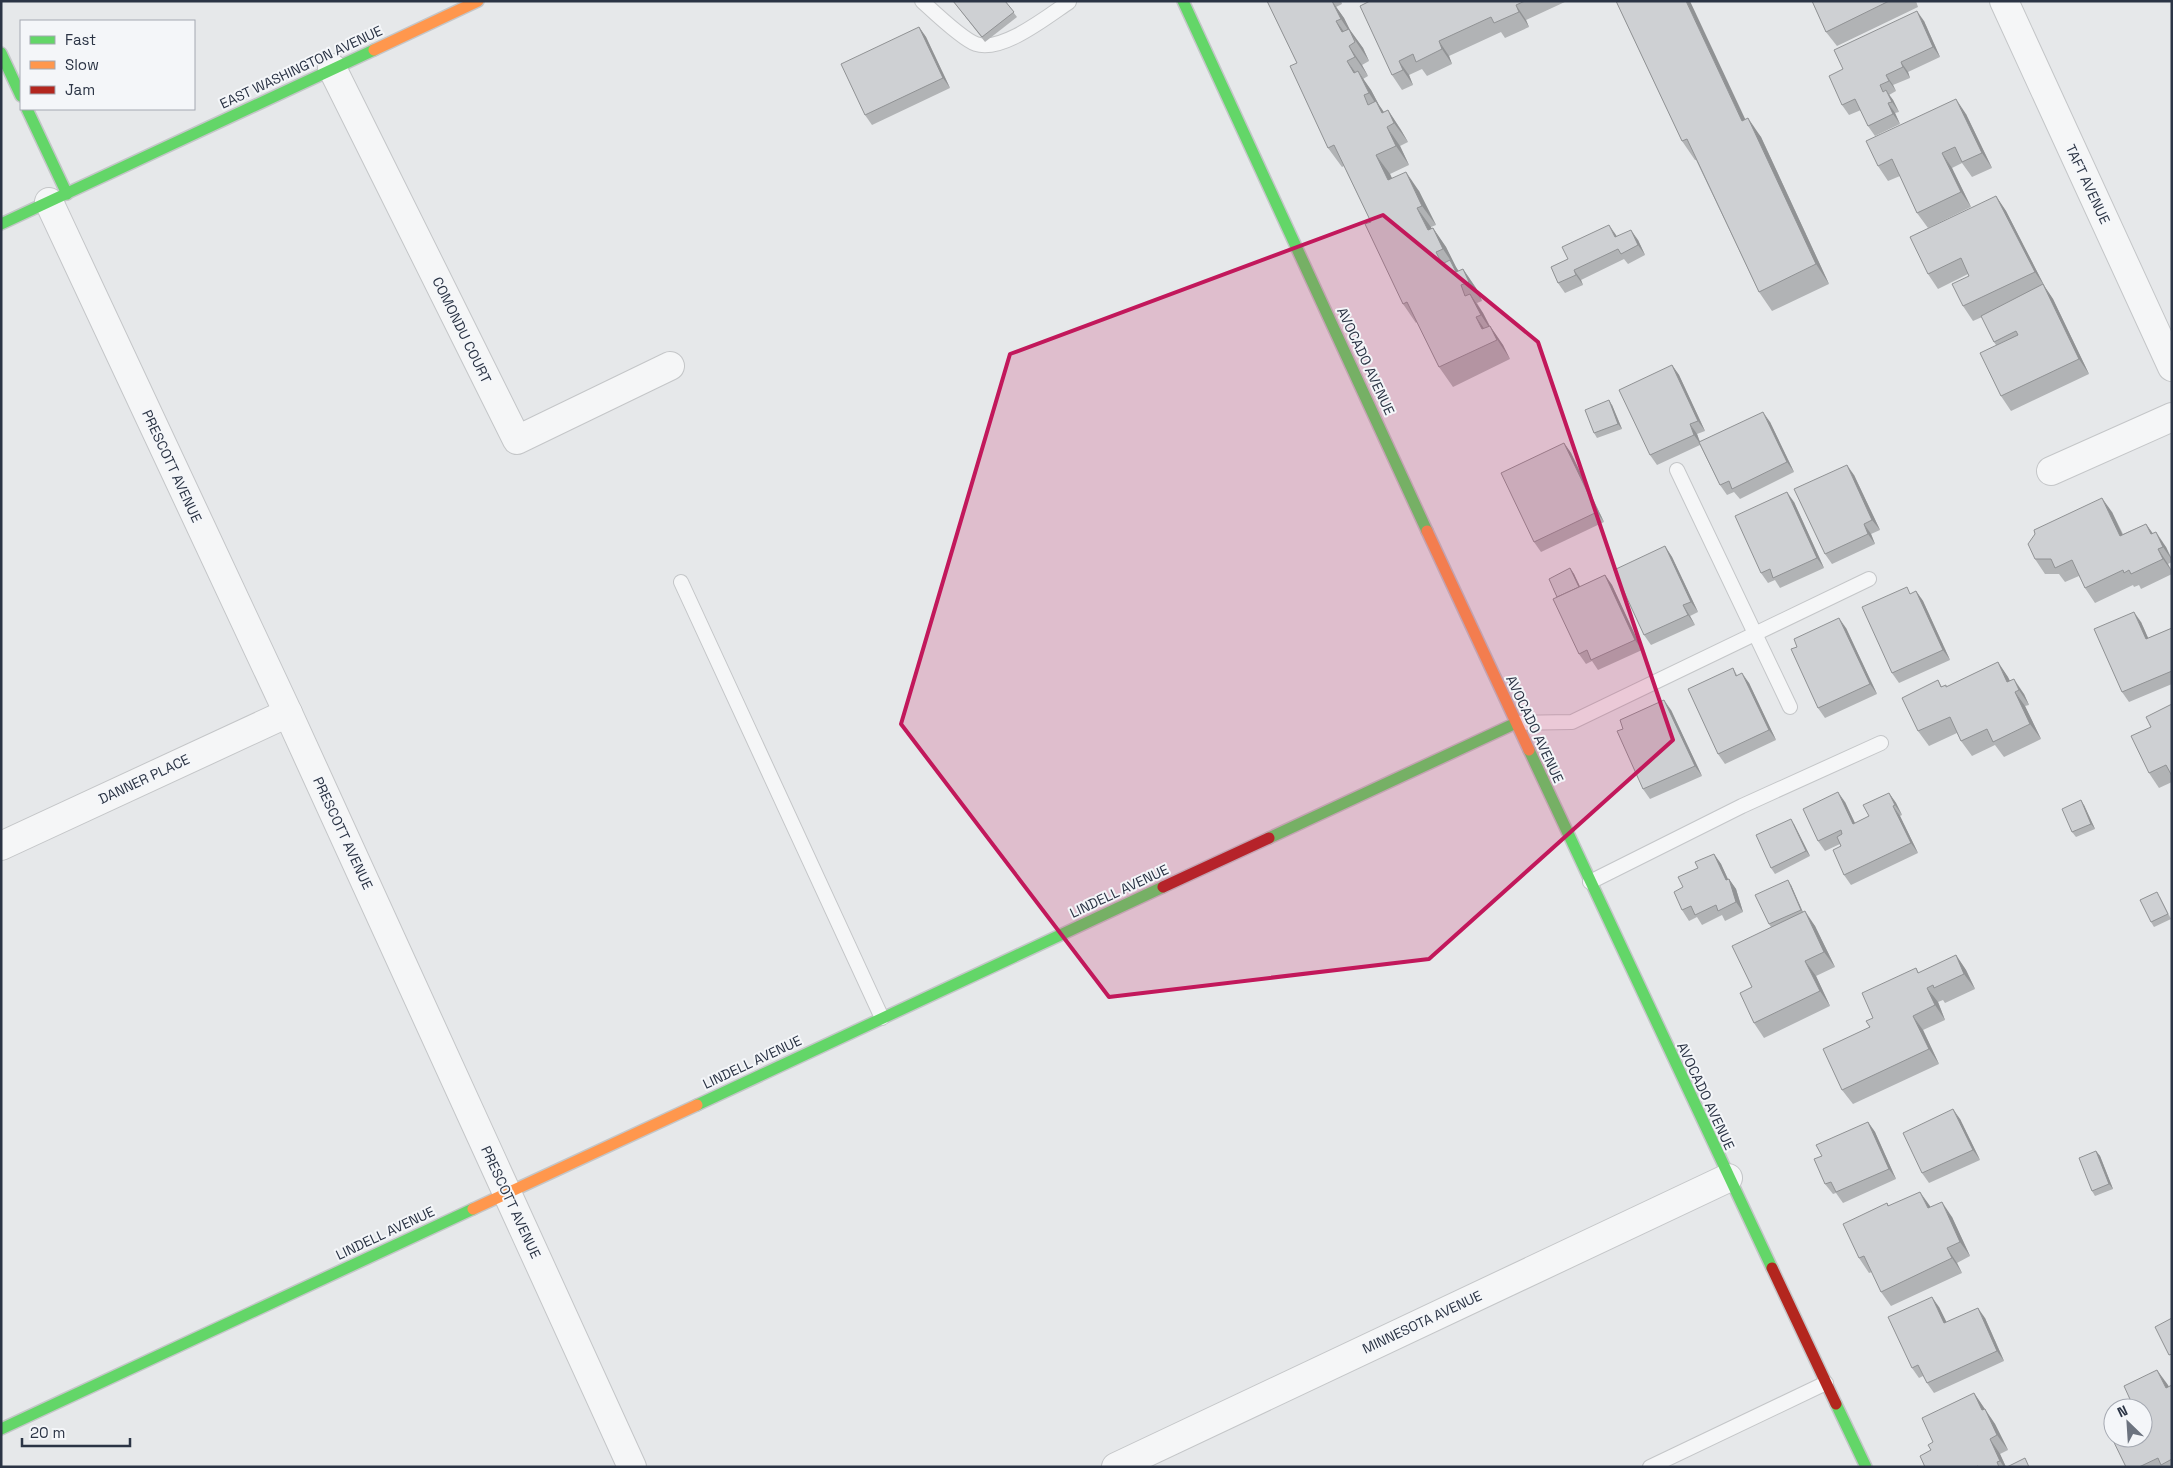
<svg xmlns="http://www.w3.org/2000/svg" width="2173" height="1468" viewBox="0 0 2173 1468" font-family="'Space Grotesk',sans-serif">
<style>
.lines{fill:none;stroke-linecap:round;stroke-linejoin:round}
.lane-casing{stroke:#c4c6c8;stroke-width:16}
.street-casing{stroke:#c4c6c8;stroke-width:30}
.fast-casing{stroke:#c4c6c8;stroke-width:14}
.slow-casing{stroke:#c4c6c8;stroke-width:14}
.jam-casing{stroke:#c4c6c8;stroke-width:14}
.lane{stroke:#f5f6f7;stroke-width:14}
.street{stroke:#f5f6f7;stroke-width:28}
.fast{stroke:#63d668;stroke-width:11}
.slow{stroke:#ff974d;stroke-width:11}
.jam{stroke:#b3261e;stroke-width:11}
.wall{fill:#b1b3b5}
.shaded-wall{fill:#909294}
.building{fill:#ced0d3;stroke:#909294}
.marked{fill:#c2185b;fill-opacity:0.2;stroke:#c2185b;stroke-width:4;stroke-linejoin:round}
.labels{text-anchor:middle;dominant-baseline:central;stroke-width:4;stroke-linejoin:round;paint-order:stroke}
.street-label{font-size:14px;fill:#2b3445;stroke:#f4f6f9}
</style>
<rect width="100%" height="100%" fill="#e6e8ea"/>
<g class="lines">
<g class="lane-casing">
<g id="lane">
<path d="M922 1C934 12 962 39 976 44 1002 53 1048 16 1069 2"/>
<polyline points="1677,470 1790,707"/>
<polyline points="681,582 882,1018"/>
<polyline points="1516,723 1572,722 1869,579"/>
<polyline points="1590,882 1742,806 1881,743"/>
<polyline points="1650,1467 1826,1383"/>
</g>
</g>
<g class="street-casing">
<g id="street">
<polyline points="2004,1 2172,367"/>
<polyline points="332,68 517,440 670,366"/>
<polyline points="49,202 288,713 632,1467"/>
<polyline points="2051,471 2172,417"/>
<polyline points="1,846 288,713"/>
<polyline points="1116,1467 1728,1178"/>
</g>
</g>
<g class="fast-casing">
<g id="fast">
<polyline points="1183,1 1427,531"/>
<polyline points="1,53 21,96"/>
<polyline points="27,109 67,194"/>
<polyline points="1,224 374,50"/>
<polyline points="1529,750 1772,1268"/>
<polyline points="1269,838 1516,723"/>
<polyline points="697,1105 1163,887"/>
<polyline points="1836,1404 1866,1467"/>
<polyline points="1,1429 473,1209"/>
</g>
</g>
<g class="slow-casing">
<g id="slow">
<polyline points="374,50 478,1"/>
<polyline points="1427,531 1529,750"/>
<polyline points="473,1209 697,1105"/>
</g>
</g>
<g class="jam-casing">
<g id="jam">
<polyline points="1163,887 1269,838"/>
<polyline points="1772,1268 1836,1404"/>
</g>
</g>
<use href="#lane" class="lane"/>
<use href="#street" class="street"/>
<use href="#fast" class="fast"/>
<use href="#slow" class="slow"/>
<use href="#jam" class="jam"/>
</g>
<g class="wall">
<polygon points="953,1 1005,1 1017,17 985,42"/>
<polygon points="1267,1 1341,1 1342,4 1336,7 1344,18 1350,30 1363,48 1369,61 1362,65 1368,76 1363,79 1371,90 1379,105 1384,112 1388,110 1401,130 1408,142 1400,146 1409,165 1390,174 1392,179 1419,191 1436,225 1431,227 1431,228 1433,228 1446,247 1458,271 1463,269 1476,288 1482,301 1477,303 1483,313 1490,326 1503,345 1510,359 1453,387 1439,367 1417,322 1416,323 1403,304 1371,222 1344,166 1342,167 1328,148 1297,63"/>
<polygon points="1370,1 1567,1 1526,20 1529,27 1505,38 1501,32 1449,56 1452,64 1427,76 1422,69 1409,75 1413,85 1402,90 1392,75"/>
<polygon points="1616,1 1745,119 1761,137 1829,284 1772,311 1759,292 1696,160 1695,160 1682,141"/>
<polygon points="1812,1 1916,1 1918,7 1837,46 1826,32"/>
<polygon points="1924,21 1940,57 1908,72 1910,78 1893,85 1896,91 1889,95 1893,100 1899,112 1895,113 1900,124 1875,136 1868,126 1861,110 1849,115 1842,105 1843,69"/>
<polygon points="919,27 926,37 950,88 872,125 865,115"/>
<polygon points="1966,114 1992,168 1972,177 1962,163 1952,168 1971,207 1928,228 1917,213 1900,176 1888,181 1878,166"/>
<polygon points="1996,196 2006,211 2045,287 2053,299 2089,374 2011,411 2001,396 1996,345 1994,342 1982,317 1973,321 1963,306 1969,276 1968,274 1938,289 1928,274"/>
<polygon points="1617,236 1638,240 1645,255 1628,264 1624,259 1581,280 1583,285 1565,293 1558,283 1551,267"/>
<polygon points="1672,365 1679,375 1705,431 1697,434 1700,442 1770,422 1794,472 1740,499 1734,492 1727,495 1720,485 1700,445 1657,465 1650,455"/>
<polygon points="1612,405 1622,429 1597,438 1594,433"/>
<polygon points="1564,443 1571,453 1604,522 1541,552 1534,542"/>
<polygon points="1854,475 1880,530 1871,534 1875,544 1832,564 1825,554"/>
<polygon points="1794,502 1824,568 1780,588 1775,580 1768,583 1761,573"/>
<polygon points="2112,512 2123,534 2146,524 2153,534 2166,547 2172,559 2172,562 2168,564 2172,571 2172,574 2141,589 2139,585 2134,587 2133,585 2095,603 2085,588 2079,576 2065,582 2059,574 2045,574 2035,559"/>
<polygon points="1665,546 1672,557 1698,612 1690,616 1695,625 1651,645 1644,635"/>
<polygon points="1570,568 1574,574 1580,587 1605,575 1612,585 1642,650 1598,670 1592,661 1586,664 1579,654"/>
<polygon points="1916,591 1923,601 1950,660 1899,683 1892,673"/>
<polygon points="2141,622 2148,638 2172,628 2172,684 2129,702 2122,692"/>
<polygon points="1846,628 1877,694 1825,718 1818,708 1797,647"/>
<polygon points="1998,662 2010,681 2024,694 2029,705 2025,706 2041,739 2004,757 1995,745 1972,756 1961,741 1957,733 1929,746 1918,731 1938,680 1942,687 1947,687"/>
<polygon points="1733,668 1737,675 1749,683 1776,740 1725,764 1718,754"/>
<polygon points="2172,704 2172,782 2159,788 2149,773 2151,727"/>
<polygon points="1671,710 1702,776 1650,799 1643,789 1623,729"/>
<polygon points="1889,793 1896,803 1902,815 1900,816 1918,853 1851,885 1844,875 1840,844 1825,851 1818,841 1845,802 1855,823 1869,816"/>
<polygon points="2084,805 2095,829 2076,837 2072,832"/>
<polygon points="1794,824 1810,856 1775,874 1771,868"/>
<polygon points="1714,854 1721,864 1728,879 1729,879 1736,889 1743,912 1725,921 1722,915 1702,925 1697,917 1689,921 1682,910 1683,887 1698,868"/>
<polygon points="1791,885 1803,912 1815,926 1835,967 1816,976 1830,1006 1764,1038 1754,1023 1752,987 1771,927 1769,924"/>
<polygon points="2160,897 2171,919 2154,927 2151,922"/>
<polygon points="1956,955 1966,970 1975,989 1945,1003 1943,1000 1938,1002 1945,1020 1923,1030 1939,1064 1853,1104 1842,1090 1873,1018 1916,968 1919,973"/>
<polygon points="1960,1119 1980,1160 1929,1183 1922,1173"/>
<polygon points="1868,1122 1875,1132 1896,1179 1843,1203 1836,1193 1833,1194 1825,1184 1822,1156"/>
<polygon points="2096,1151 2100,1156 2113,1189 2095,1196 2092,1191"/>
<polygon points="1887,1203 1889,1206 1931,1207 1952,1217 1970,1256 1957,1263 1962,1273 1891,1306 1881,1292 1872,1272 1869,1273 1859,1258"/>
<polygon points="1939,1307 1946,1322 1985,1318 2004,1361 1934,1393 1927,1383 1923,1376 1919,1378 1912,1368"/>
<polygon points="2157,1370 2168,1387 2172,1385 2172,1467 2126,1467 2143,1438"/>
<polygon points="1974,1393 1995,1424 2008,1450 2000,1454 2006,1467 1925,1467 1933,1442"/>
</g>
<g class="shaded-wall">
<polygon points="1332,1 1344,18 1350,30 1363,48 1369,61 1341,19"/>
<polygon points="1686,1 1690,1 1755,140 1742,121"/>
<polygon points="1516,5 1526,20 1529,27 1519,12"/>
<polygon points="1917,11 1924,21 1940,57 1933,47"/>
<polygon points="1336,21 1350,40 1342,32"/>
<polygon points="919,27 926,37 950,88 943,78"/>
<polygon points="1439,41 1449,56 1452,64 1442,49"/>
<polygon points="1349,46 1362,65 1368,76 1355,57"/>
<polygon points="1347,61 1361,80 1354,73"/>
<polygon points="1399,61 1409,75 1413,85 1403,70"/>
<polygon points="1901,62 1908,72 1910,78 1903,67"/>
<polygon points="1358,71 1371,90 1379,105 1389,120 1382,113 1378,107 1369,93"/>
<polygon points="1886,75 1893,85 1896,91 1889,81"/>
<polygon points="1886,90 1893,100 1899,112 1892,102"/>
<polygon points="1956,99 1966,114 1992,168 1982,153"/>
<polygon points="1888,103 1895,113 1900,124 1893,114"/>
<polygon points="1388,110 1401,130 1408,142 1394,123"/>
<polygon points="1748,118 1761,137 1829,284 1816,264"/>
<polygon points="1387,127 1400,146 1409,165 1396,146"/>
<polygon points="1942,153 1952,168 1971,207 1961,192"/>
<polygon points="1376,155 1390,174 1402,199 1388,180"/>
<polygon points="1406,172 1419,191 1436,225 1422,206"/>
<polygon points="1996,196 2006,211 2045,287 2053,299 2089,374 2079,359 2043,284 2035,272"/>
<polygon points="1417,208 1431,227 1441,249 1428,230"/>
<polygon points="1609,225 1616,235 1622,247 1615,237"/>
<polygon points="1433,228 1446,247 1456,267 1464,279 1456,272 1451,261 1443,249"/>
<polygon points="1631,230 1638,240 1645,255 1638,245"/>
<polygon points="1463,269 1476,288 1482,301 1469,282"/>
<polygon points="1574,270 1581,280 1583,285 1576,275"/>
<polygon points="1470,294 1483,313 1493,333 1490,326 1503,345 1510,359 1481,315"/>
<polygon points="1476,317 1490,337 1482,329"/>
<polygon points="1672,365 1679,375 1705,431 1698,421"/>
<polygon points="1609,400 1612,405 1622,429 1618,424"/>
<polygon points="1763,412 1770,422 1794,472 1787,462"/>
<polygon points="1690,424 1697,434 1701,445 1694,435"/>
<polygon points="1564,443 1571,453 1604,522 1597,512"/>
<polygon points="1847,465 1854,475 1880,530 1872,520"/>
<polygon points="1787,492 1794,502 1824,568 1817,558"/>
<polygon points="2102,498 2112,512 2130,551 2120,536"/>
<polygon points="1864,524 1871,534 1875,544 1868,534"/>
<polygon points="2146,524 2156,538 2161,549 2151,534"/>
<polygon points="2156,532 2166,547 2172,560 2163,547"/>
<polygon points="1665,546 1672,557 1698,612 1691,602"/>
<polygon points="2158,549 2168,564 2172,572 2163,559"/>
<polygon points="1570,568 1574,574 1585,597 1581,592"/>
<polygon points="1605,575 1612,585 1642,650 1635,640"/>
<polygon points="1916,591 1923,601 1950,660 1943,650"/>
<polygon points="1683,605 1690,616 1695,625 1688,615"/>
<polygon points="2134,612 2141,622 2153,649 2146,639"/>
<polygon points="1839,618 1846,628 1877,694 1870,684"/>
<polygon points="1998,662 2008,677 2015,691 2015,692 2025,706 2041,739 2030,724 2007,682"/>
<polygon points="1742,673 1749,683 1776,740 1769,730"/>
<polygon points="2014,679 2024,694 2029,705 2019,690"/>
<polygon points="1664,700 1671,710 1702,776 1695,766"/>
<polygon points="1838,792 1845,802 1860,834 1853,824"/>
<polygon points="1889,793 1896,803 1902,815 1895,805"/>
<polygon points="2081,800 2084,805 2095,829 2091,824"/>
<polygon points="1893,806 1900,816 1918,853 1911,843"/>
<polygon points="1791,819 1794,824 1810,856 1806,851"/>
<polygon points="1714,854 1721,864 1731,886 1729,879 1736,889 1743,912 1736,902"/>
<polygon points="1788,880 1791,885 1804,915 1801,910"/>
<polygon points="1805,911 1815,926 1835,967 1824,952"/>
<polygon points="1956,955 1966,970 1975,989 1964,974"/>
<polygon points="1805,961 1816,976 1830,1006 1820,991"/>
<polygon points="1927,988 1938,1002 1945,1020 1935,1005"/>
<polygon points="1913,1016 1923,1030 1939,1064 1929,1049"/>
<polygon points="1953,1109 1960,1119 1980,1160 1973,1150"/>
<polygon points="1868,1122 1875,1132 1896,1179 1889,1169"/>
<polygon points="2096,1151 2100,1156 2113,1189 2109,1184"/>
<polygon points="1920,1192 1930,1206 1938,1223 1928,1208"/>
<polygon points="1942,1202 1952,1217 1970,1256 1960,1242"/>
<polygon points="1947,1248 1957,1263 1962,1273 1952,1258"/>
<polygon points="1932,1297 1939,1307 1952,1333 1944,1323"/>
<polygon points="1978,1308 1985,1318 2004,1361 1997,1351"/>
<polygon points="2157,1370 2168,1385 2172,1393 2166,1388"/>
<polygon points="1974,1393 1995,1424 2008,1450 1997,1435 1982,1410"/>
<polygon points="1990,1439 2000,1454 2006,1467 2004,1467 2000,1461"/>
</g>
<g class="building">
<polygon points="953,1 1005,1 1014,12 982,37"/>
<polygon points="1267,1 1332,1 1341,19 1336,21 1342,32 1349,29 1355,42 1349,46 1355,57 1347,61 1354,73 1358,71 1369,93 1364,95 1368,105 1376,101 1382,113 1388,110 1394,123 1387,127 1396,146 1376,155 1388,180 1406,172 1422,206 1417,208 1428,230 1433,228 1443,249 1436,252 1442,264 1450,260 1456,272 1463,269 1469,282 1461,285 1465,296 1470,294 1481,315 1476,317 1482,329 1490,326 1497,340 1439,367 1407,302 1403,304 1365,224 1371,222 1334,145 1328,148 1290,66 1297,63"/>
<polygon points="1370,1 1525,1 1516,5 1519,12 1494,23 1491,17 1439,41 1442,49 1416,62 1413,54 1399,61 1403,70 1392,75 1360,6"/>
<polygon points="1616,1 1686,1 1742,121 1748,118 1816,264 1759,292 1687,139 1682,141"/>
<polygon points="1812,1 1889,1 1826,32"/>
<polygon points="1917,11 1933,47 1901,62 1903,67 1886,75 1889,81 1880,85 1883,92 1886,90 1892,102 1888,103 1893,114 1868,126 1855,99 1842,105 1829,76 1843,69 1834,50"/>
<polygon points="919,27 943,78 865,115 841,64"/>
<polygon points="1956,99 1982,153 1962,162 1955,147 1942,153 1961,192 1917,213 1892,159 1878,166 1866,141"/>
<polygon points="1996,196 2035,272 1963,306 1952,284 1969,276 1961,258 1928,274 1910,237"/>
<polygon points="1609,225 1615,237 1631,230 1638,245 1621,254 1618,249 1574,270 1576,275 1558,283 1551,267 1568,259 1562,247"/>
<polygon points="2043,284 2079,359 2001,396 1980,353 2018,335 2016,331 1994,342 1981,316"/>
<polygon points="1672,365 1698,421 1690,424 1694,435 1650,455 1619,390"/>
<polygon points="1609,400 1618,424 1594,433 1585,410"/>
<polygon points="1763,412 1787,462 1732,489 1729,481 1720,485 1699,442"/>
<polygon points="1564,443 1597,512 1534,542 1501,473"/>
<polygon points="1847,465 1872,520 1864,524 1868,534 1825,554 1794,489"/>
<polygon points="1787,492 1817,558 1773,578 1770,569 1761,573 1735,516"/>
<polygon points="2102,498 2120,536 2146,524 2151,534 2156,532 2163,547 2158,549 2163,559 2131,574 2129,570 2124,573 2123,570 2085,588 2072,560 2055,568 2051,559 2035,559 2028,544 2035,534 2034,530"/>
<polygon points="1665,546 1691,602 1683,605 1688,615 1644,635 1614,570"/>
<polygon points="1570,568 1579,587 1557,597 1549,579"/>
<polygon points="1605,575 1635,640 1591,660 1587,650 1579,654 1553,599"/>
<polygon points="1907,587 1910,594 1916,591 1943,650 1892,673 1862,607"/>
<polygon points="2134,612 2146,639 2172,628 2172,671 2122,692 2094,629"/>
<polygon points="1839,618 1870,684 1818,708 1791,649 1797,647 1794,639"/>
<polygon points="1998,662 2007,682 2014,679 2019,690 2015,692 2030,724 1993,742 1987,729 1961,741 1950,717 1918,731 1902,698 1938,680 1941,687 1946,685 1946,687"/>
<polygon points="1733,668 1736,676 1742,673 1769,730 1718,754 1688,689"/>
<polygon points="1664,700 1695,766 1643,789 1617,731 1623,729 1620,720"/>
<polygon points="2172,704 2172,776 2166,765 2149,773 2131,736 2151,727 2146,717"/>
<polygon points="1838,792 1853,824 1869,816 1863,805 1889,793 1895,805 1893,806 1911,843 1844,875 1833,850 1841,846 1837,837 1842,834 1841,830 1818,841 1803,809"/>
<polygon points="2081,800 2091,824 2072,832 2062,809"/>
<polygon points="1791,819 1806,851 1771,868 1756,835"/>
<polygon points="1714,854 1726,880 1729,879 1736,902 1718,911 1716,905 1695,915 1691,906 1682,910 1674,892 1683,887 1678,877 1698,868 1695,862"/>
<polygon points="1788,880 1801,910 1769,924 1755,895"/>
<polygon points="2157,892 2168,914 2151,922 2140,900"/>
<polygon points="1805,911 1824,952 1805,961 1820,991 1754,1023 1740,993 1752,987 1732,946"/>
<polygon points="1956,955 1964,974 1934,988 1933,985 1927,988 1935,1005 1913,1016 1929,1049 1842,1090 1823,1049 1870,1027 1866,1021 1873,1018 1862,993 1916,968 1918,973"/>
<polygon points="1953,1109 1973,1150 1922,1173 1903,1133"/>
<polygon points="1868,1122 1889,1169 1836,1192 1831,1182 1825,1184 1814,1159 1822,1156 1816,1145"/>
<polygon points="2096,1151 2109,1184 2092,1191 2079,1158"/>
<polygon points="1920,1192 1928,1208 1942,1202 1960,1242 1947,1248 1952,1258 1881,1292 1864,1256 1859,1258 1843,1224 1887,1203 1888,1206"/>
<polygon points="1932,1297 1944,1323 1978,1308 1997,1351 1927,1383 1918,1365 1912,1368 1888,1317"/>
<polygon points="2172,1318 2172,1354 2169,1355 2155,1327"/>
<polygon points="2157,1370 2166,1388 2172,1385 2172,1452 2171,1453 2172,1455 2172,1459 2161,1465 2158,1458 2139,1467 2126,1467 2107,1428 2113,1426 2113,1438 2143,1438 2143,1408 2134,1408 2124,1386"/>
<polygon points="1974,1393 1982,1410 1985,1409 1997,1435 1990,1439 2000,1461 1997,1462 1999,1467 1978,1467 1978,1466 1976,1467 1925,1467 1920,1456 1931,1450 1928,1445 1933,1442 1922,1418"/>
<polygon points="2025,1458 2029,1467 2007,1467"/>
</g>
<path class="marked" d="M1383 215 1538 342 1673 740 1429 959 1109 997 901 724 1010 354Z"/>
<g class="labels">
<g class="street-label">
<text transform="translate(301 67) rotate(-25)">EAST WASHINGTON AVENUE</text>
<text transform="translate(2088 184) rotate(65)">TAFT AVENUE</text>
<text transform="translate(462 330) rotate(64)">COMONDU COURT</text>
<text transform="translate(1366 361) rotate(65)">AVOCADO AVENUE</text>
<text transform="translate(172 466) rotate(65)">PRESCOTT AVENUE</text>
<text transform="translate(1535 729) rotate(65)">AVOCADO AVENUE</text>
<text transform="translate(144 779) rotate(-25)">DANNER PLACE</text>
<text transform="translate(343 833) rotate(65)">PRESCOTT AVENUE</text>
<text transform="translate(1119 891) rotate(-25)">LINDELL AVENUE</text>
<text transform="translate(752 1062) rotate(-25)">LINDELL AVENUE</text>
<text transform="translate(1706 1096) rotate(65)">AVOCADO AVENUE</text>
<text transform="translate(511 1202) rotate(65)">PRESCOTT AVENUE</text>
<text transform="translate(385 1233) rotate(-25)">LINDELL AVENUE</text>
<text transform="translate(1422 1322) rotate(-25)">MINNESOTA AVENUE</text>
</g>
</g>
<rect width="2173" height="1468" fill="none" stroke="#2b3445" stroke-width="5"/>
<rect x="20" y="20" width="175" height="90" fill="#f4f6f9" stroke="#a4a8b1"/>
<rect x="30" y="36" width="25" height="8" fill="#63d668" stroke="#a4a8b1"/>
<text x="65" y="45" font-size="15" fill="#2b3445">Fast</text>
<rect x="30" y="61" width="25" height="8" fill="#ff974d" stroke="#a4a8b1"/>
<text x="65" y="70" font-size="15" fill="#2b3445">Slow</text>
<rect x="30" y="86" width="25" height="8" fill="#b3261e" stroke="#a4a8b1"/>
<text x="65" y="95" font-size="15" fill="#2b3445">Jam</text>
<g transform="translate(2128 1423) rotate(335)"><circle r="24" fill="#f4f6f9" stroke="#a4a8b1"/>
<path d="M0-4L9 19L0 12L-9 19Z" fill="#6c737f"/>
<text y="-8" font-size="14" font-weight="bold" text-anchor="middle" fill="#2b3445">N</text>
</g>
<path d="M22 1438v8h108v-8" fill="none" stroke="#2b3445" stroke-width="2.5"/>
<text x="30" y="1438" font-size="15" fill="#2b3445" stroke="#f4f6f9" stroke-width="4" paint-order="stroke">20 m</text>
</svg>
